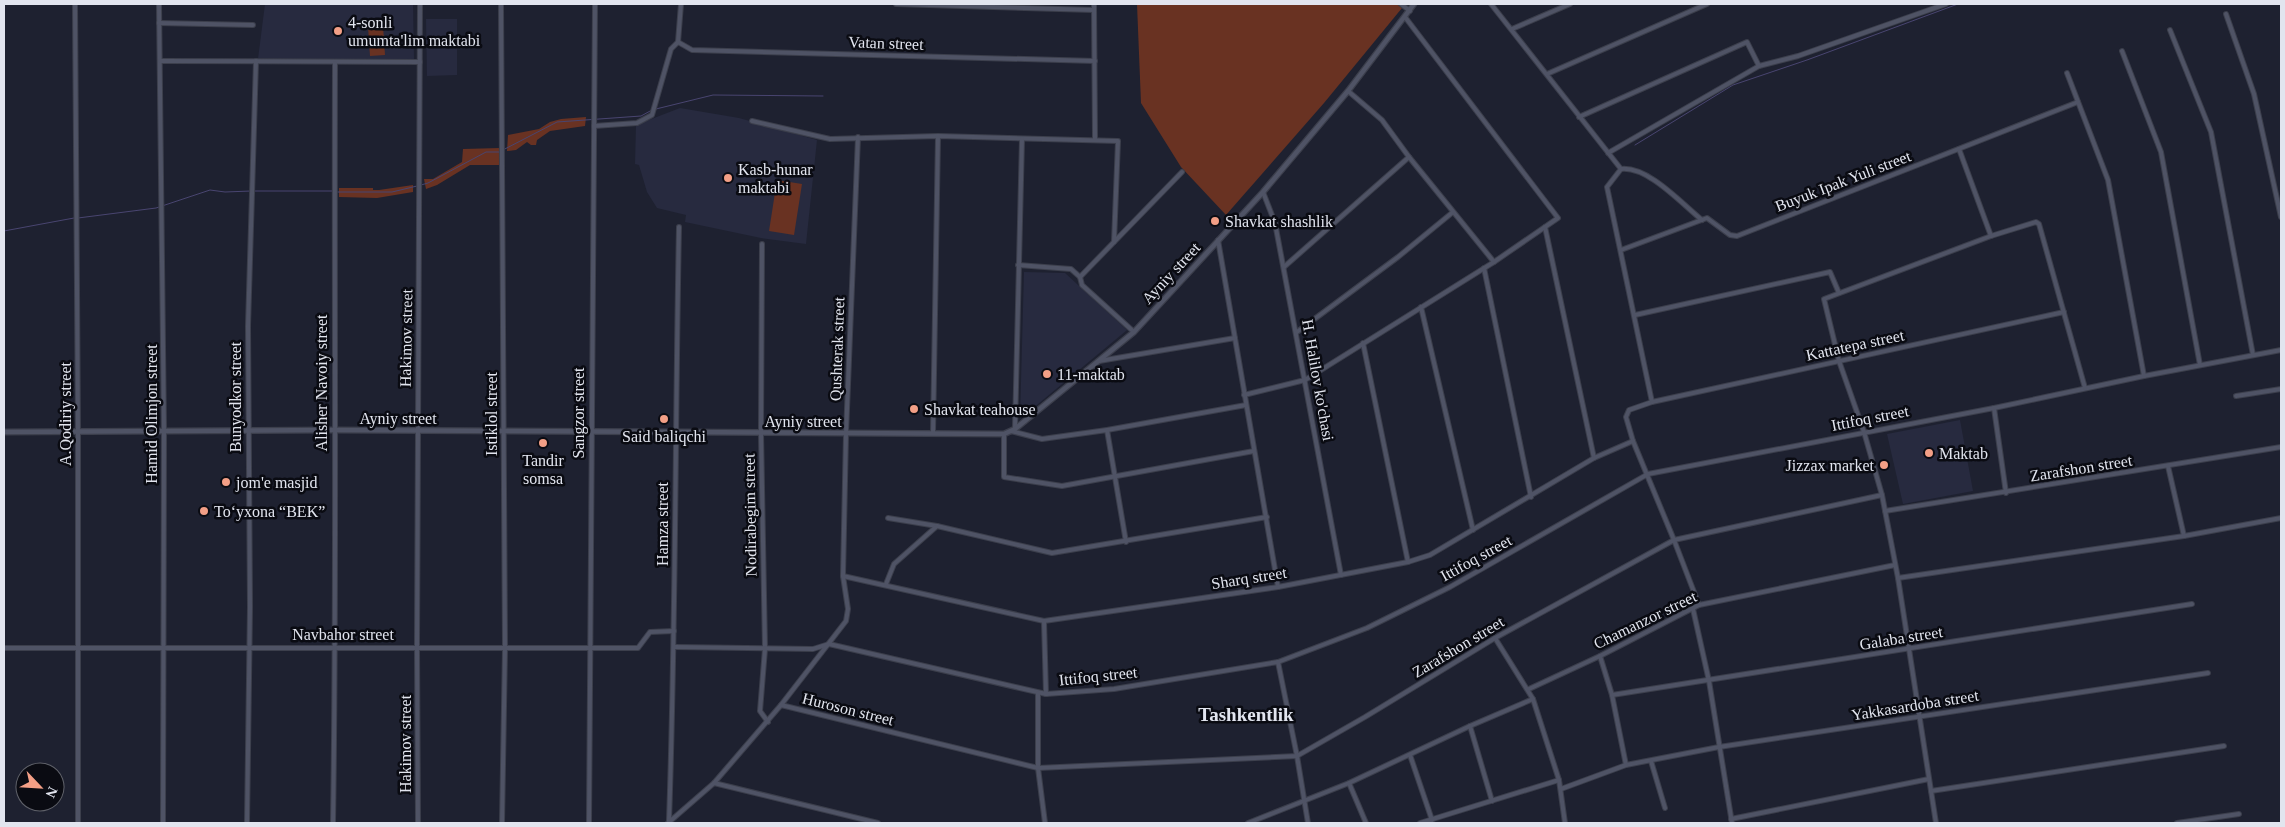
<svg xmlns="http://www.w3.org/2000/svg" width="2285" height="827" viewBox="0 0 2285 827" font-family="'Times New Roman',serif">
<style>
.built{fill:#272a3f}
.green{fill:#693222}
.lines{fill:none;stroke-linecap:round;stroke-linejoin:round}
.stream{stroke:#494570;stroke-width:1}
.minor-casing{stroke:#3c3f4c;stroke-width:6}
.tertiary-casing{stroke:#3c3f4c;stroke-width:7}
.minor{stroke:#4f5365;stroke-width:4}
.tertiary{stroke:#4f5365;stroke-width:4.5}
.poi-dot{fill:#f39f86;stroke:#0a0b12;stroke-width:2}
.labels{text-anchor:middle;dominant-baseline:central;stroke-width:5;stroke-linejoin:round;paint-order:stroke}
.poi-label{font-size:16px;fill:#e2e5ef;stroke:#0a0b12;text-anchor:start}
.street-label{font-size:16px;fill:#e2e5ef;stroke:#0a0b12}
.quarter-label{font-size:19px;font-weight:bold;fill:#e2e5ef;stroke:#0a0b12}
</style>
<rect width="100%" height="100%" fill="#1e2130"/>
<g class="built">
<polygon points="265,4 413,4 414,61 258,59"/>
<polygon points="426,19 457,19 457,75 427,76"/>
<polygon points="680,108 739,118 817,140 806,244 761,238 685,222 686,215 657,208 647,192 639,165 635,164 636,125"/>
<polygon points="1024,272 1065,273 1127,330 1020,419"/>
<polygon points="1960,420 1973,491 1903,504 1887,434"/>
</g>
<g class="green">
<polygon points="1137,4 1397,4 1402,8 1324,103 1226,215 1181,167 1141,103"/>
<polygon points="383,26 385,55 370,56 368,27"/>
<polygon points="586,117 585,126 550,131 537,140 536,145 531,145 527,142 516,150 507,151 508,135 539,129 550,122 561,119"/>
<polygon points="500,148 500,165 470,165 437,185 426,189 424,179 433,179 462,162 463,149"/>
<polygon points="777,180 802,184 794,235 769,231"/>
<polygon points="413,185 413,192 377,198 339,197 339,188 373,188 373,190 379,190"/>
</g>
<g class="lines">
<g class="stream">
<polyline points="656,109 713,95 823,96"/>
<polyline points="1635,145 1733,85 1807,60 1958,4"/>
<polyline points="421,185 428,183 486,152 499,152 557,122 641,116 652,110"/>
<polyline points="255,191 333,191"/>
<polyline points="337,192 392,192 417,186"/>
<polyline points="78,218 156,208 210,190 225,192 251,191"/>
<polyline points="4,231 74,218"/>
</g>
<g class="minor-casing">
<g id="minor">
<polyline points="75,4 78,432 78,823"/>
<polyline points="159,4 164,432 163,823"/>
<polyline points="501,4 505,648 502,823"/>
<polyline points="896,4 1094,10"/>
<polyline points="1094,4 1095,139"/>
<polyline points="1401,4 1410,11"/>
<polyline points="1491,4 1621,169 1607,187 1652,402 1629,410 1626,417 1633,441 1674,540 1699,605"/>
<polyline points="2226,14 2254,94 2281,217"/>
<polyline points="159,23 253,25"/>
<polyline points="1512,29 1570,4"/>
<polyline points="2170,30 2211,132 2253,355"/>
<polyline points="678,42 692,50 1095,61"/>
<polyline points="2122,51 2161,152 2200,365"/>
<polyline points="160,61 420,62"/>
<polyline points="1759,66 1798,56 1946,4"/>
<polyline points="2067,73 2108,180 2144,376"/>
<polyline points="1547,74 1707,4"/>
<polyline points="1348,91 1382,120 1409,157 1494,262"/>
<polyline points="1579,117 1747,42 1759,66 1608,153"/>
<polyline points="752,121 830,139 938,136 1118,141 1114,242 1080,277"/>
<polyline points="594,126 637,123 652,115 671,49 678,42 681,4"/>
<polyline points="1959,149 1991,236"/>
<path d="M1621 169C1648 166 1681 203 1702 220"/>
<polyline points="1263,192 1275,223 1341,575"/>
<polyline points="1545,227 1594,458"/>
<polyline points="1218,240 1278,587"/>
<polyline points="1114,242 1182,172"/>
<polyline points="762,244 761,433 765,649 760,711 768,722"/>
<polyline points="1621,250 1707,218 1730,235 1737,236 2078,102"/>
<polyline points="1018,265 1071,269 1080,277 1082,285 1134,332"/>
<polyline points="1284,267 1409,157"/>
<polyline points="1484,268 1531,497"/>
<polyline points="1421,307 1473,530"/>
<polyline points="1635,315 1830,272 1839,293"/>
<polyline points="1297,332 1398,257 1453,212"/>
<polyline points="1363,343 1408,562"/>
<polyline points="1099,361 1235,338"/>
<polyline points="1244,395 1305,380 1494,262 1558,218 1405,17"/>
<polyline points="2236,396 2281,389"/>
<polyline points="1652,402 2064,312"/>
<polyline points="1994,408 2006,493"/>
<polyline points="1015,429 1022,139"/>
<polyline points="1107,430 1126,542"/>
<polyline points="1011,431 1042,439 1107,430 1246,405"/>
<polyline points="933,433 938,136"/>
<polyline points="1004,434 1004,477 1062,486 1254,451"/>
<polyline points="2168,466 2184,536"/>
<polyline points="1885,511 2281,447"/>
<polyline points="888,518 937,526"/>
<polyline points="843,576 1044,621 1278,587 1408,562 1430,555 1594,458 1633,441"/>
<polyline points="1898,578 2184,536 2281,518"/>
<polyline points="886,584 894,564 937,526 1052,553 1267,517"/>
<polyline points="1693,609 1709,681 1732,823"/>
<polyline points="1044,621 1046,694"/>
<polyline points="1495,638 1533,699 1559,780 1565,823"/>
<polyline points="675,647 813,649 829,644 1046,694 1114,689 1278,662 1367,628 1450,587 1648,474 1994,408 2144,376 2281,350"/>
<polyline points="4,648 638,648 650,632 674,631"/>
<polyline points="1600,656 1612,695 1626,765 1719,747 2208,673"/>
<polyline points="1278,662 1297,756 1308,823"/>
<polyline points="1529,689 1600,656 1699,605 1895,565"/>
<polyline points="1038,693 1038,768 1045,823"/>
<polyline points="1612,695 2192,604"/>
<polyline points="781,705 846,621 848,609 843,576 846,434 858,137"/>
<polyline points="1470,726 1492,801"/>
<polyline points="1410,755 1432,820"/>
<polyline points="1651,761 1665,808"/>
<polyline points="714,783 878,823"/>
<polyline points="1349,783 1366,823"/>
<polyline points="1561,789 1626,765"/>
<polyline points="1931,791 2224,746"/>
<polyline points="1731,819 1929,779"/>
<path d="M669 821C676 623 675 425 679 227"/>
<polyline points="247,823 250,607 248,326 256,61"/>
<path d="M333 823C337 570 334 316 335 63"/>
<polyline points="418,823 417,646 420,4"/>
<polyline points="589,823 595,4"/>
<polyline points="668,823 714,783 781,705 1038,768 1297,756 1365,717 1495,638 1674,540 1882,495"/>
<polyline points="1248,823 1349,783 1470,726 1533,699"/>
<polyline points="1420,823 1559,780"/>
<polyline points="1936,823 1898,578 1882,495 1864,432 1839,361 1824,299 1991,236 2036,222 2039,224 2085,388"/>
<polyline points="2177,823 2239,814"/>
</g>
</g>
<g class="tertiary-casing">
<polyline id="tertiary" points="4,432 333,430 1004,434 1015,429 1134,332 1263,192 1348,91 1414,4"/>
</g>
<use href="#minor" class="minor"/>
<use href="#tertiary" class="tertiary"/>
</g>
<g class="poi-dot">
<circle cx="338" cy="31" r="5"/>
<circle cx="728" cy="178" r="5"/>
<circle cx="1215" cy="221" r="5"/>
<circle cx="1047" cy="374" r="5"/>
<circle cx="914" cy="409" r="5"/>
<circle cx="664" cy="419" r="5"/>
<circle cx="543" cy="443" r="5"/>
<circle cx="1929" cy="453" r="5"/>
<circle cx="1884" cy="465" r="5"/>
<circle cx="226" cy="482" r="5"/>
<circle cx="204" cy="511" r="5"/>
</g>
<g class="labels">
<g class="poi-label">
<text x="348" y="22">4-sonli<tspan x="348" dy="18">umumta'lim maktabi</tspan></text>
<text x="738" y="169">Kasb-hunar<tspan x="738" dy="18">maktabi</tspan></text>
<text x="1225" y="221">Shavkat shashlik</text>
<text x="1057" y="374">11-maktab</text>
<text x="924" y="409">Shavkat teahouse</text>
<text x="664" y="436" text-anchor="middle">Said baliqchi</text>
<text x="1939" y="453">Maktab</text>
<text x="543" y="460" text-anchor="middle">Tandir<tspan x="543" dy="18">somsa</tspan></text>
<text x="1874" y="465" text-anchor="end">Jizzax market</text>
<text x="236" y="482">jom'e masjid</text>
<text x="214" y="511">To‘yxona “BEK”</text>
</g>
<g class="street-label">
<text transform="translate(886 43) rotate(2)">Vatan street</text>
<text transform="translate(1843 181) rotate(-21)">Buyuk Ipak Yuli street</text>
<text transform="translate(1171 273) rotate(-47)">Ayniy street</text>
<text transform="translate(406 338) rotate(-89)">Hakimov street</text>
<text transform="translate(1855 345) rotate(-12)">Kattatepa street</text>
<text transform="translate(837 349) rotate(-88)">Qushterak street</text>
<text transform="translate(1318 380) rotate(80)">H. Halilov ko'chasi</text>
<text transform="translate(321 383) rotate(-90)">Alisher Navoiy street</text>
<text transform="translate(235 397) rotate(-90)">Bunyodkor street</text>
<text transform="translate(578 413) rotate(-90)">Sangzor street</text>
<text transform="translate(65 414) rotate(-90)">A.Qodiriy street</text>
<text transform="translate(151 414) rotate(-90)">Hamid Olimjon street</text>
<text transform="translate(491 414) rotate(-90)">Istiklol street</text>
<text x="398" y="418">Ayniy street</text>
<text transform="translate(1870 418) rotate(-11)">Ittifoq street</text>
<text x="803" y="421">Ayniy street</text>
<text transform="translate(2081 468) rotate(-9)">Zarafshon street</text>
<text transform="translate(750 515) rotate(-91)">Nodirabegim street</text>
<text transform="translate(662 524) rotate(-90)">Hamza street</text>
<text transform="translate(1476 558) rotate(-29)">Ittifoq street</text>
<text transform="translate(1249 578) rotate(-9)">Sharq street</text>
<text transform="translate(1645 620) rotate(-26)">Chamanzor street</text>
<text x="343" y="634">Navbahor street</text>
<text transform="translate(1901 638) rotate(-9)">Galaba street</text>
<text transform="translate(1458 647) rotate(-31)">Zarafshon street</text>
<text transform="translate(1098 676) rotate(-6)">Ittifoq street</text>
<text transform="translate(1915 705) rotate(-9)">Yakkasardoba street</text>
<text transform="translate(848 709) rotate(14)">Huroson street</text>
<text transform="translate(405 744) rotate(-90)">Hakimov street</text>
</g>
<g class="quarter-label">
<text x="1246" y="714">Tashkentlik</text>
</g>
</g>
<rect width="2285" height="827" fill="none" stroke="#e2e5ef" stroke-width="10"/>
<g transform="translate(40 787) rotate(115)"><circle r="24" fill="#0a0b12" stroke="#60626a"/>
<path d="M0-4L9 19L0 12L-9 19Z" fill="#f39f86"/>
<text y="-8" font-size="14" font-weight="bold" text-anchor="middle" fill="#e2e5ef">N</text>
</g>
</svg>
